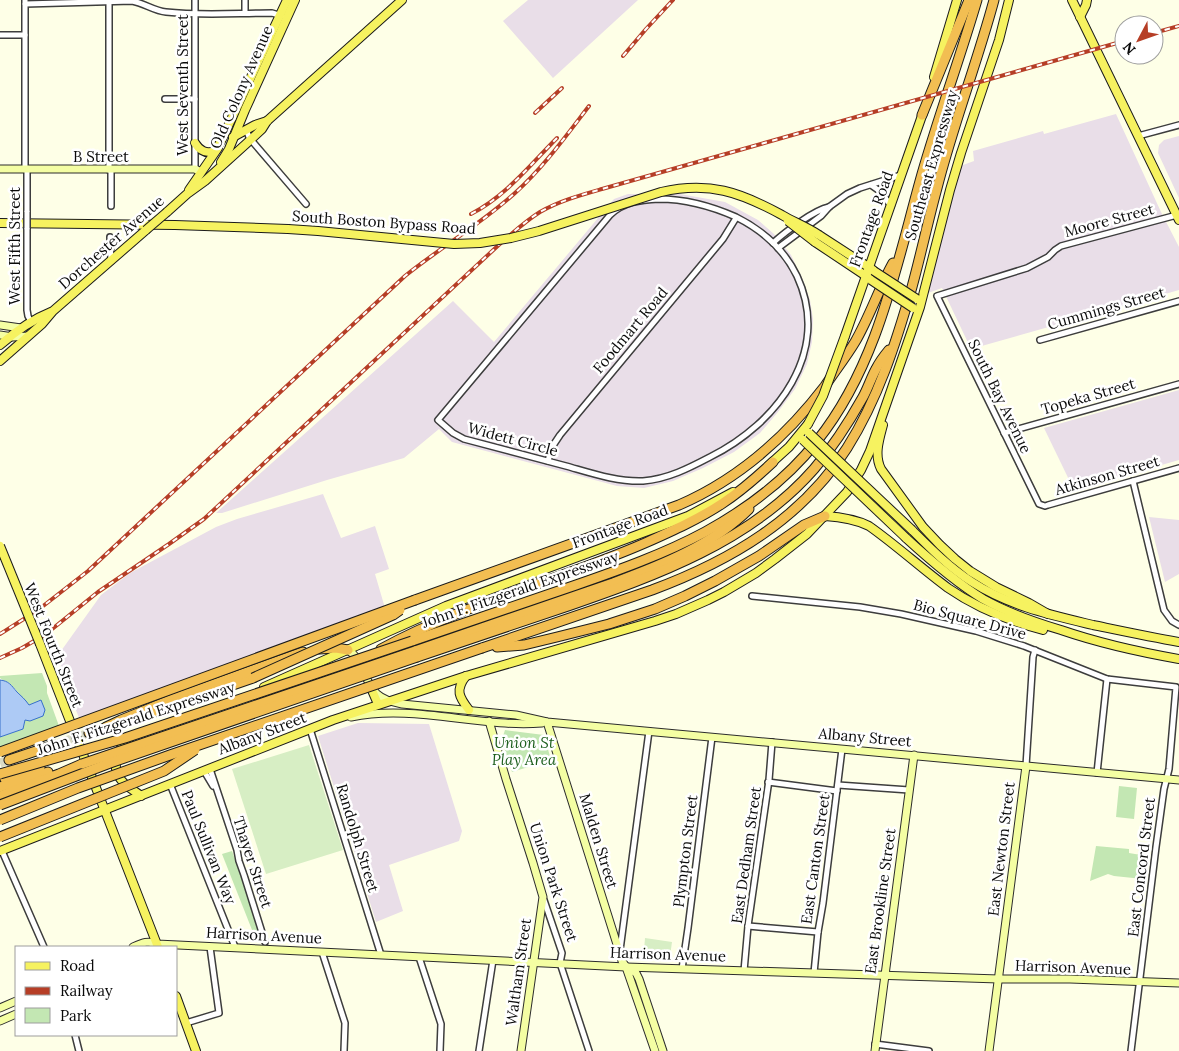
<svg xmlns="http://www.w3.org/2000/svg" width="1179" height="1051" viewBox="0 0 1179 1051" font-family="Lora,serif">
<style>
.industrial{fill:#e9dee8}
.green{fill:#c3e7b3}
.pitch{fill:#d7eec4}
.water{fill:#adcaf5;stroke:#366fca}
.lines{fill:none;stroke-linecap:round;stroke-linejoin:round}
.highway-tunnel{stroke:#d9dac6;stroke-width:9;stroke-dasharray:9 4.5;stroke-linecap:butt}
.street-casing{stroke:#3d3d3d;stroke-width:8}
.secondary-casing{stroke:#2c2c2c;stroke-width:9}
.primary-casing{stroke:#1b1b1b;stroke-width:10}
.highway-casing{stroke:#1b1b1b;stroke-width:11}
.street{stroke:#fff;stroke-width:5}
.secondary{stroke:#f4fea3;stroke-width:7}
.primary{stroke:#f6f260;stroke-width:8}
.highway{stroke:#f2be52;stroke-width:9}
.rail-casing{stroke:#b63e26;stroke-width:4}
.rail{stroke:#fff;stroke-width:2;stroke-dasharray:5.5;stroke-linecap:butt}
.street-bridge-casing{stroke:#3d3d3d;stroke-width:8;stroke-linecap:butt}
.primary-bridge-casing{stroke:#1b1b1b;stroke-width:10;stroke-linecap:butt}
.highway-bridge-casing{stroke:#1b1b1b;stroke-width:11;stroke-linecap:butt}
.street-bridge{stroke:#fff;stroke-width:5}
.primary-bridge{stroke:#f6f260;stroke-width:8}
.highway-bridge{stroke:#f2be52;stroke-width:9}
.labels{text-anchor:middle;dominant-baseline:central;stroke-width:5;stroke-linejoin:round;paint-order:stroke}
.street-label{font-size:15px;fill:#0a0a0a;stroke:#fff}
.park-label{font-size:15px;font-style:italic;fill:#1d5f1d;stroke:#fff}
</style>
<rect width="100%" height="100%" fill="#feffe7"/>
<g class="industrial">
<polygon points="528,0 638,0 553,78 503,21"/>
<polygon points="1116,114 1161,212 1179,247 1179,290 971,349 942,288 928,293 957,172 963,165 974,161 973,151 1043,131 1044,134"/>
<polygon points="1179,136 1179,198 1158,153 1159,145 1164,140"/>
<polygon points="628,194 680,194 725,202 758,220 774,234 791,255 803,280 810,300 813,319 812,342 807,364 795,389 778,412 760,433 734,452 703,468 673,481 644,488 617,486 452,442 439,429 404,458 327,480 222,513 216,513 453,301 494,342 614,199"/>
<polygon points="1179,390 1179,460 1074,490 1044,428"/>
<polygon points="323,494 341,538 375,526 389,569 375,574 385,608 80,720 59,669 64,659 61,651 101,595 130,573 216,527 237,519"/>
<polygon points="1149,517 1179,520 1179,574 1165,582"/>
<polygon points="358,723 429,724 462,831 459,841 389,865 403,911 376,922 318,736"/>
</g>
<g class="green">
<path d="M42 673 47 686V693L59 726 0 748V737L23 729 29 705C26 701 11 684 8 682 5 681 2 680 0 678V676Z"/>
<polygon points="505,730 544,735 551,760 512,772 501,738 503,736"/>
<polygon points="1119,786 1137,788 1134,819 1116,817"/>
<polygon points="1096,846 1129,849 1129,853 1147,856 1143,879 1114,876 1108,874 1090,881"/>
<polygon points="232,851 263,940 256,940 222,854"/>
</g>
<g class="pitch">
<polygon points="309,745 343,850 266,874 232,769"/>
<polygon points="645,938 672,942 670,956 644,952"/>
</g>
<path class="water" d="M0 680C9 681 11 685 17 692 21 696 25 699 29 705L41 700 45 710 43 716 30 721 25 720 23 729 0 737Z"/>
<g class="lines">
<g class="highway-tunnel">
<polyline points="54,745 89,733"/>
<polyline points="0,763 9,760"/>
</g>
<g class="street-casing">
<g id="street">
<polyline points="109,0 109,170"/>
<polyline points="195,0 195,169"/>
<polyline points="245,0 245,13"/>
<path d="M25 4 132 1C144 3 154 11 166 12 201 16 237 13 272 13L282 16"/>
<polyline points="0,35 25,35"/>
<polyline points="165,99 195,99"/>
<polyline points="246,129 249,137 252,141 306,204"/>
<polyline points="1138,136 1179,125"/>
<polyline points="25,169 25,0"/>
<polyline points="871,185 881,192 891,206"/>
<path d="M659 199C686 199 711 206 736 217 762 230 784 249 797 276 832 352 777 424 710 457 689 468 668 479 643 481 617 482 591 473 566 466 532 457 498 448 464 439L453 433 438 420 610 215C623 202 641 200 659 199Z"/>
<polyline points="111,206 111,170"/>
<polyline points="27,212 27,169"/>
<polyline points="1177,215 1061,246 1055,250 1048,257 1027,268 937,296 1039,504 1045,506 1048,505 1179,468"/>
<polyline points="27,228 27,310 28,316 31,322"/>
<polyline points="110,237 111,261"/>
<path d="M773 243C785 232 814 210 829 207"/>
<polyline points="778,248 821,216 829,207 847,194 860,188 901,175"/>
<polyline points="1040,340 1179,301"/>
<polyline points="1004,433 1179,384"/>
<polyline points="548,461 552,447 560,435 723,239 736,218"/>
<polyline points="1133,481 1164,610 1172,621 1179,625"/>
<polyline points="752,596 860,607 901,614 976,631 1024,646 1107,679 1176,687 1169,769 1164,789 1156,847 1131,1051"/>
<polyline points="310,729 381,955"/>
<polyline points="1026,766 1033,657 1035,650"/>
<polyline points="210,769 237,850 239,861 244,875 265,942"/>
<polyline points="204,771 213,786"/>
<polyline points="1097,773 1107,679"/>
<polyline points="768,782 837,791"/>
<polyline points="170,784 235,947"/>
<polyline points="838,785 909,790"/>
<polyline points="2,851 44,947"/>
<polyline points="544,900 562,953 560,963 589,1051"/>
<polyline points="748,926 818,932"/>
<polyline points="620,950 649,731"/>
<polyline points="322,952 345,1023 344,1051"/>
<polyline points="419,957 441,1024 440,1051"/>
<polyline points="682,969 688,928 712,737"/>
<polyline points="744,971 748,926 769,780 772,742"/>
<polyline points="814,973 818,932 823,903 842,749"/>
<polyline points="186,1023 219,1013 210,947"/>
<polyline points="75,1035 79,1051"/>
<polyline points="875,1044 929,1051"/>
<polyline points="479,1051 493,960"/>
</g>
</g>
<g class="secondary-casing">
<g id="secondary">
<polyline points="0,169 195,169 201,172"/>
<polyline points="0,325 21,328"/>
<polyline points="0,335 13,337 28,336"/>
<path d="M348 650C354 653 357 659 360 665 372 689 373 699 402 704L516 715 547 722 1179 780"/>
<path d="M351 717C415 704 478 728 542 723"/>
<polyline points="489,721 506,779 533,863 543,897 521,1051"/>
<polyline points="547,722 620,954 622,961 626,967 655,1051"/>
<path d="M133 947C142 943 148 940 157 944L626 967 999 979H1070L1179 983"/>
<polyline points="627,967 636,973 639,979 663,1051"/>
<polyline points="0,1008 16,1001"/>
<polyline points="0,1021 16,1014"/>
<polyline points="875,1051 914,755"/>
<polyline points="989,1051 1026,766"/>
</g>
</g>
<g class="primary-casing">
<g id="primary">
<polyline points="1072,0 1179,220"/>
<polyline points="1080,17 1086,5 1087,0"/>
<polyline points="934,77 957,0"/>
<polyline points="233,137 255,125 267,121"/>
<path d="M195 143C200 151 206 154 215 151"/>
<polyline points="215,151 221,141 287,0"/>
<polyline points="221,162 229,149 245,110 295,0"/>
<polyline points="189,190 218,148"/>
<polyline points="167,212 187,194 205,181 247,143 262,129 267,121 402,0"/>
<polyline points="0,223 175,225 288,229"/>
<polyline points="819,235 873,270"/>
<polyline points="815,242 869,278"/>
<polyline points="845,336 924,110"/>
<path d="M0 345C16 331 31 320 51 312"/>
<polyline points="0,361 42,324 53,311 146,230"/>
<path d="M883 425C879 440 874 455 881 469L923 527 940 545 955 559 970 571 996 587 1029 603 1048 614"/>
<polyline points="768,466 789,447 808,424"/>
<path d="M825 516C841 517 855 519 869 526 896 545 921 568 948 588 977 608 1009 621 1043 630"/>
<path d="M912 530C931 549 950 568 972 582 1009 606 1051 615 1093 625 1122 631 1150 637 1179 642"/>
<path d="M906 538C930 560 955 582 983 599 1008 613 1034 622 1061 630 1099 643 1139 652 1179 659"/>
<polyline points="40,644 158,947"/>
<path d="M466 676C455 690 459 697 469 710"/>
<polyline points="264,687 446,606 688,516 733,492"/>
<polyline points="371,688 378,704"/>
<path d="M129 739C117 750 110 767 122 781 127 787 135 791 141 796"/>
<polyline points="0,851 333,720 466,676 655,621 676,614 708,600 724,592 756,573 775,559 807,534 847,492 861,470 870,451 920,307 950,190 961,153 999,40 1009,0"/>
<polyline points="176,996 196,1051"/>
</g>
</g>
<g class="highway-casing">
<g id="highway">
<polyline points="922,115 969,0"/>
<path d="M415 600 679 505C739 479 786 437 825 386 835 371 846 357 855 342 870 316 879 288 893 263"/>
<path d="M412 641C467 622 521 604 576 585 619 570 664 554 705 532 747 509 787 479 817 441 878 365 896 266 922 174 939 115 960 58 977 0"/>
<polyline points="497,647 524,645 557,637 609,624 655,609 685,596 715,581 759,556 804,525 825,516"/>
<path d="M482 648 652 590C730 561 802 519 847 448 878 399 896 343 912 287 921 254 928 221 937 188 953 125 977 63 994 0"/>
<polyline points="319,649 336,648 348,650"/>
<path d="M381 649C465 603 558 581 645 543 672 531 699 519 723 503 741 491 757 477 773 462"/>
<path d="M415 651 613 583C659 566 713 545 749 509"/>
<path d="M417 657C468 640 518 623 568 606 657 575 750 542 814 469 833 447 849 422 863 397 868 388 871 378 876 369 879 363 884 356 889 350"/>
<polyline points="137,718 253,678"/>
<polyline points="106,727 121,720 175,698 303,652"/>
<polyline points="89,733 111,726"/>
<polyline points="9,760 54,745"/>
<polyline points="5,779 40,767"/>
<polyline points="0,787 48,772"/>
<polyline points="0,796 59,774 82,764"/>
</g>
</g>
<use href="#street" class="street"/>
<use href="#secondary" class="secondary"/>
<use href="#primary" class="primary"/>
<use href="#highway" class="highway"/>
<g class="rail-casing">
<g id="rail">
<polyline points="1154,33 1179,26"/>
<polyline points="623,56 646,29 673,0"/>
<polyline points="535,113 562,88"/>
<path d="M471 214C506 196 530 165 557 138"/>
<path d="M0 634 38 610 88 571 405 276C441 247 481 224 515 193 543 168 566 136 589 106"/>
<path d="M0 658 22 648 46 634 98 592 169 544 204 519 503 241C515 231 527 220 540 212 559 201 581 195 602 189L1124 41"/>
</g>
</g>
<use href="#rail" class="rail"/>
<g class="street-bridge-casing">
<polyline id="street-bridge" points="27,212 27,228"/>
</g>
<g class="primary-bridge-casing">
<g id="primary-bridge">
<polyline points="788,221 815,242"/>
<path d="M288 229 318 231 454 244 480 243 511 238 539 231 661 192C709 181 740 192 782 215 794 222 807 227 819 235"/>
<polyline points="146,230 167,212"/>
<polyline points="874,271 917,299"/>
<polyline points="871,280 913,308"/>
<polyline points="808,424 823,396 845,336"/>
<polyline points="809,433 912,530"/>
<polyline points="803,440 906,538"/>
<polyline points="0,546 40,644"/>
</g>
</g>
<g class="highway-bridge-casing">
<g id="highway-bridge">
<polyline points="253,678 393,615 400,610"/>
<polyline points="0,752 415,600"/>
<polyline points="82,764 415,651"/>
<polyline points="0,774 125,738 412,641"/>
<polyline points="0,805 110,763 417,657"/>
<polyline points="0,820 78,788 170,755 482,648"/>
<polyline points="0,837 164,771 195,750"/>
</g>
</g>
<use href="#street-bridge" class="street-bridge"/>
<use href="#primary-bridge" class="primary-bridge"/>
<use href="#highway-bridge" class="highway-bridge"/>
</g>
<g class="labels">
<g class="street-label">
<text transform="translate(182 85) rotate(-90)">West Seventh Street</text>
<text transform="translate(241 87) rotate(-66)">Old Colony Avenue</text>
<text x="101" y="156">B Street</text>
<text transform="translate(931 165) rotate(-74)">Southeast Expressway</text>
<text transform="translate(871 219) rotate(-70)">Frontage Road</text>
<text transform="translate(1109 220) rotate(-15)">Moore Street</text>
<text transform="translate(384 222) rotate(4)">South Boston Bypass Road</text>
<text transform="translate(111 242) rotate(-41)">Dorchester Avenue</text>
<text transform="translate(14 246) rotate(-90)">West Fifth Street</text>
<text transform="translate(1106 308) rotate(-16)">Cummings Street</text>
<text transform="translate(630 330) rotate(-50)">Foodmart Road</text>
<text transform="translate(1000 396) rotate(64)">South Bay Avenue</text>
<text transform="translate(1088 396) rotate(-16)">Topeka Street</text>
<text transform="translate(513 439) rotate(15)">Widett Circle</text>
<text transform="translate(1107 475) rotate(-16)">Atkinson Street</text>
<text transform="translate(620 526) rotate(-20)">Frontage Road</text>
<text transform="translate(520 589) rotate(-19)">John F. Fitzgerald Expressway</text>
<text transform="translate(970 619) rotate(15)">Bio Square Drive</text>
<text transform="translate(54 645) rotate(68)">West Fourth Street</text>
<text transform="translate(136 718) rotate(-18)">John F. Fitzgerald Expressway</text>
<text transform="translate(262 733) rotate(-21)">Albany Street</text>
<text transform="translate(865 737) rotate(5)">Albany Street</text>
<text transform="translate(358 838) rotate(73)">Randolph Street</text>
<text transform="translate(599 841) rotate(73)">Malden Street</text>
<text transform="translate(209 847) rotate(68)">Paul Sullivan Way</text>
<text transform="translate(1001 849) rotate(-83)">East Newton Street</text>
<text transform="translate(685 851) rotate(-83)">Plympton Street</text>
<text transform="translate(746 855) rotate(-82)">East Dedham Street</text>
<text transform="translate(815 859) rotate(-82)">East Canton Street</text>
<text transform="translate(253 862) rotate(72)">Thayer Street</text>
<text transform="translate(1141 867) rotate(-83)">East Concord Street</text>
<text transform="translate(554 882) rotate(72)">Union Park Street</text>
<text transform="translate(880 901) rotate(-82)">East Brookline Street</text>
<text transform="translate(264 935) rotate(3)">Harrison Avenue</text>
<text transform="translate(668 954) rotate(2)">Harrison Avenue</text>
<text transform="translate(1073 967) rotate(2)">Harrison Avenue</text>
<text transform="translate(518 972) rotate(-82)">Waltham Street</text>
</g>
<g class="park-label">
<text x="524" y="742">Union St<tspan x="524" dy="17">Play Area</tspan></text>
</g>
</g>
<rect x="15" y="946" width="162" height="90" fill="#ffffff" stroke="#9d9d9d"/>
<rect x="25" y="962" width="25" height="8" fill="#f6f260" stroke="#9d9d9d"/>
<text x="60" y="971" font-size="15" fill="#0a0a0a">Road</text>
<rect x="25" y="987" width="25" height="8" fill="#b63e26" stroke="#9d9d9d"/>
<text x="60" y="996" font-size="15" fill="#0a0a0a">Railway</text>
<rect x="25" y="1008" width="25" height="15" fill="#c3e7b3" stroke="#9d9d9d"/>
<text x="60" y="1021" font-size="15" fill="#0a0a0a">Park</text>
<g transform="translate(1139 40) rotate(229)"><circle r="24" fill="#ffffff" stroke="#9d9d9d"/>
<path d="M0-4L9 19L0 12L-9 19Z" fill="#b63e26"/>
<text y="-8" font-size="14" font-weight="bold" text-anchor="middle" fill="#0a0a0a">N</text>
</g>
</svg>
